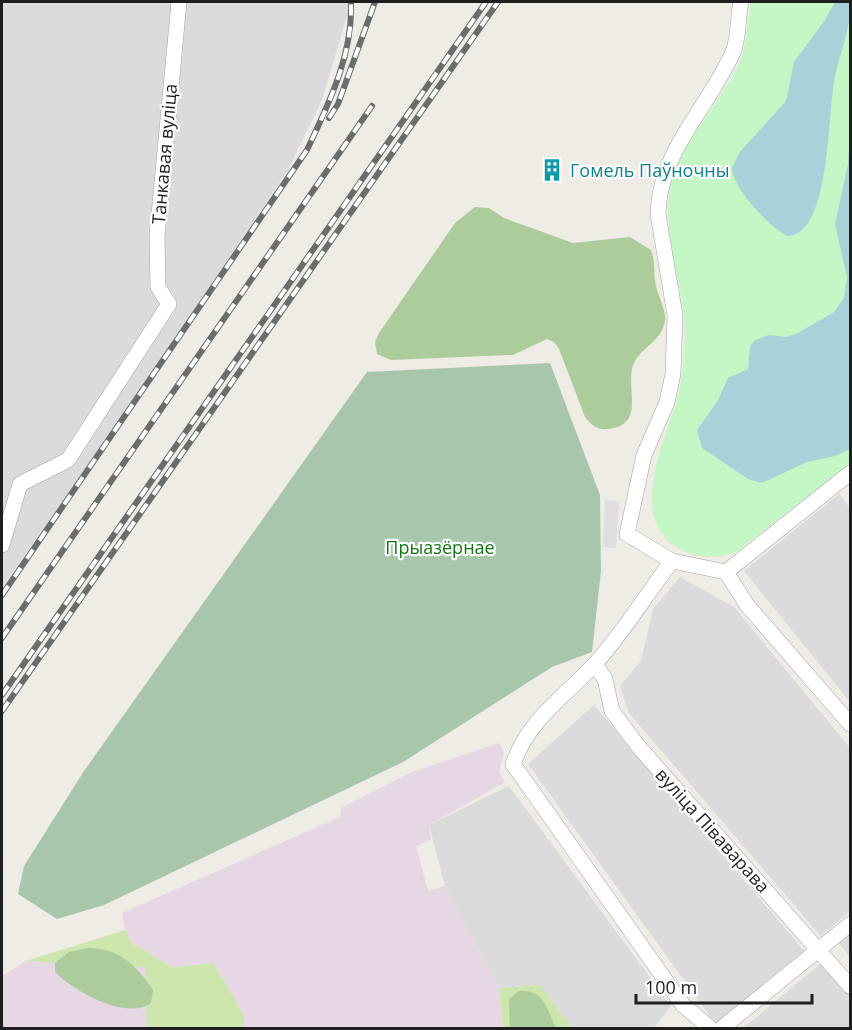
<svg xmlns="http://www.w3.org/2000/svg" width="852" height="1030" viewBox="0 0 852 1030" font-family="'Open Sans',sans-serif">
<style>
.residential{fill:#dcdbdb}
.industrial{fill:#e7d7e5}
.grass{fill:#cce6ae}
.forest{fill:#accc9c}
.cemetery{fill:#a7c6ab}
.park{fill:#c4f6c6}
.parking{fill:#dedede}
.water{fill:#a8d1da}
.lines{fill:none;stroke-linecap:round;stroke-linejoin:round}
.minor-casing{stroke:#a2a2a2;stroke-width:16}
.minor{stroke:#fff;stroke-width:15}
.rail-casing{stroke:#6c6c6c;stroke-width:6}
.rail{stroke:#fff;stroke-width:4;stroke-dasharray:11;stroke-linecap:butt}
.labels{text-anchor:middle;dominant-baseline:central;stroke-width:4.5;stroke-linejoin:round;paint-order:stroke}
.street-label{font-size:18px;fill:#1e1e1e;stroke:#fff}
.culture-label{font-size:18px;fill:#0d838f;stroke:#fff;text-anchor:start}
.park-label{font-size:18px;fill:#127715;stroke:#fff}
</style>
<rect width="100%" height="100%" fill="#efebe5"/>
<g class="residential">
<polygon points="2,2 351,2 322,100 287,172 104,443 2,587"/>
<polygon points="839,494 850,508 850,702 744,571"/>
<polygon points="680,577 734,607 850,748 850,911 821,936 629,713 620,686 641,661 653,609"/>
<polygon points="594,705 806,953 715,1023 528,764"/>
<polygon points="509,786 671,1006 654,1028 572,1028 540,985 499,988 445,886 429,825"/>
<polygon points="850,931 850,957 838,942"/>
<polygon points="823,962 850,994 850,1028 743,1028"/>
</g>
<g class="industrial">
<polygon points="499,743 504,753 499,771 505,782 429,825 431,840 416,846 428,891 445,886 499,988 503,1028 244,1028 244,1016 214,963 172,967 133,944 125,930 122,913 340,817 341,808 412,772"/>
<polygon points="26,961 145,967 147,1028 2,1028 2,976"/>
</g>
<g class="grass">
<polygon points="125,930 133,944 172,967 214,963 244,1016 244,1028 147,1028 145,967 26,961"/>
<polygon points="540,985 572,1028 503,1028 499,988"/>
</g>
<g class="forest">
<path d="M475 207 489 208 504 218 573 243 630 237 651 250C656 263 653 274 656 286 659 299 666 309 665 321 662 340 644 346 635 361 622 383 649 425 608 429 597 430 591 425 585 417L559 349 554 342 547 339 513 355 391 360 377 354 375 342 379 333 455 223Z"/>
<path d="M88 948C119 948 136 965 153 990L151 1003C127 1021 73 991 55 972V963L69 952Z"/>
<path d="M519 991C544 989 547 1010 556 1028H510L509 999Z"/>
</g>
<polygon class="cemetery" points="550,363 600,495 601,571 592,652 552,667 403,762 104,905 57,919 18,894 24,866 84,771 367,372"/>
<path class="park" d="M751 2H850V463L738 551C719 559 700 559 682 550 622 521 668 437 679 393 683 375 684 357 685 339 686 285 657 229 673 177 686 137 718 105 737 68 748 46 746 24 751 2Z"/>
<polygon class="parking" points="605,500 619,501 616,548 603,547"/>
<g class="water">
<path d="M835 2H850C851 33 839 52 834 82 828 113 830 237 787 236 770 228 732 187 732 168L739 153 786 101 794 62 825 20Z"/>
<polygon points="850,132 850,449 835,456 807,462 762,483 748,479 702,448 697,430 717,402 728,378 748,369 750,347 755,340 769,335 786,337 798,333 834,312 844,298 847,277 835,224 848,164"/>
</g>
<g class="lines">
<g class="minor-casing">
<g id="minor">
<polyline points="2,545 20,484 68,460 169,304 158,287 157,236 179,2"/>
<path d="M672 561 627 534 644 455 667 402 673 374 675 315 658 214C659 151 709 107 733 52 740 35 737 18 741 2"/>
<polyline points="726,572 747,605 850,724"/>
<polyline points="595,664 605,679 612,711 638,746 850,986"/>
<path d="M710 1028 683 1005 513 764C529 719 563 698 594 665 622 634 646 595 672 561L726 572 850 473"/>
<polyline points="722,1028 850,924"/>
</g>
</g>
<use href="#minor" class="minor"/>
<g class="rail-casing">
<g id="rail">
<polyline points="329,118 338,104 375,2"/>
<path d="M2 595 307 150C329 103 353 55 351 2"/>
<polyline points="2,638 372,106"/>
<polyline points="2,695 486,2"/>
<polyline points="2,711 498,2"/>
</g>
</g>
<use href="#rail" class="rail"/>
</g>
<defs>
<g id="building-bare" transform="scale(1.8)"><path d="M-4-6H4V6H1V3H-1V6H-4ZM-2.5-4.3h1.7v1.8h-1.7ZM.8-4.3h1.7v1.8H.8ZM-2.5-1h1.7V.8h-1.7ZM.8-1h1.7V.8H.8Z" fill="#0f9aa8" stroke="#fff" stroke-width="2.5" paint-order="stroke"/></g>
</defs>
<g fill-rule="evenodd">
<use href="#building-bare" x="552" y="170"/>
</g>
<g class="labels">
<g class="street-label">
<text transform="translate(164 154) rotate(-85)">Танкавая вуліца</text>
<text transform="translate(713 830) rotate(48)">вуліца Піваварава</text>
</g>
<g class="culture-label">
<text x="570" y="170">Гомель Паўночны</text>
</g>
<g class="park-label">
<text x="440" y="547">Прыазёрнае</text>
</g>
</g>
<rect width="852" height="1030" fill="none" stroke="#1e1e1e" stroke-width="6"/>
<path d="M636 994v9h176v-9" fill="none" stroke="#1e1e1e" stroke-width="3"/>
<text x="645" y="994" font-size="18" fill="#1e1e1e" stroke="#ffffff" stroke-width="4.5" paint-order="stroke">100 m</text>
</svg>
